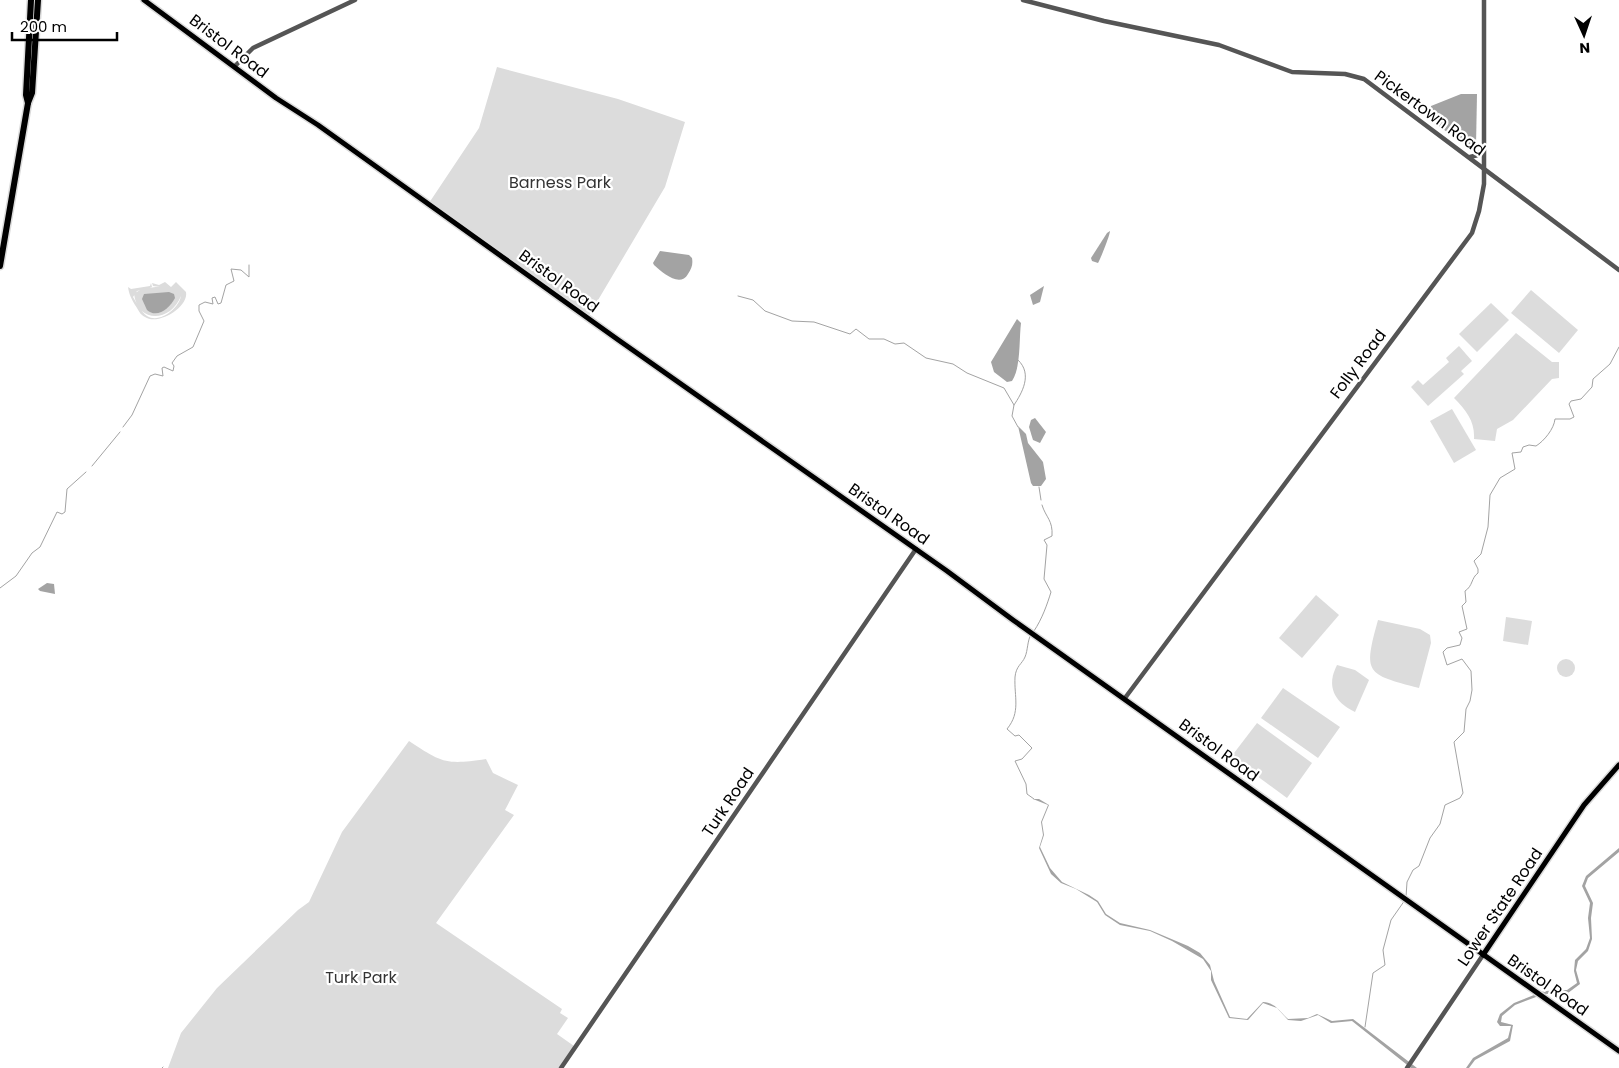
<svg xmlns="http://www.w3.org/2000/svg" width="1619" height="1068" viewBox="0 0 1619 1068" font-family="Poppins,sans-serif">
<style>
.green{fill:#dcdcdc}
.water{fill:#a3a3a3}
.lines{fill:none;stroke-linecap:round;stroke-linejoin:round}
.stream{stroke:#a3a3a3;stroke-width:1}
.major-casing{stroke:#dbdbdb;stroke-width:8}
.highway-casing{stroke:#dbdbdb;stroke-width:9}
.minor{stroke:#555;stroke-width:4.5}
.major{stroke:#000;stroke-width:5}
.highway{stroke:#000;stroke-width:6}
.labels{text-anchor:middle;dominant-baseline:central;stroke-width:4.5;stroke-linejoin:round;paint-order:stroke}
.street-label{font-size:16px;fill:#000;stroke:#fff}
.park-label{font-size:16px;fill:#333;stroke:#fff}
</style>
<rect width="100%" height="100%" fill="#fff"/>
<g class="green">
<polygon points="497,67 618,99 685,122 665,187 588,317 429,203 479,128"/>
<path d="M165 282 171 287 176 282 186 292C189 307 158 326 145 317 140 315 138 309 135 305 131 298 129 294 128 287L131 289 150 286 151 283 152 287 137 291 133 297C136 302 141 312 147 316 160 324 179 308 181 296 171 322 138 324 134 294 144 285 168 286 180 290L153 286 152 283 159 285Z"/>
<polygon points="1531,290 1578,330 1559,353 1511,313"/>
<polygon points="1491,303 1509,320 1477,352 1459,334"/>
<path d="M1516 333 1552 362H1559V378L1552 379 1513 420 1497 429 1495 441 1474 439C1475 422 1467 411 1454 398Z"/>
<polygon points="1459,346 1472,361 1461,371 1464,374 1428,406 1411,387 1418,380 1423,385 1449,362 1446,358"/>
<polygon points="1452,409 1476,450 1454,463 1430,421"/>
<polygon points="1316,595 1339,615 1302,658 1279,638"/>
<polygon points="1506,617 1532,621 1528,645 1503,641"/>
<path d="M1378 620 1420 629 1430 635 1431 643 1419 688C1366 674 1363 674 1378 620Z"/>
<circle cx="1566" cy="668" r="9"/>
<path d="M1337 665 1355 670 1369 680 1355 712C1334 702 1326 686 1337 665Z"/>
<polygon points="1283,688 1340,727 1318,758 1261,718"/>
<polygon points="1257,723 1312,763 1287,798 1231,757"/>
<path d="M409 741C442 763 446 765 486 759L493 773 518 785 505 810 514 815 436 923 562 1009 560 1013 568 1018 557 1034 574 1046 559 1068H168L181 1033 217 988 298 910 309 902 342 832Z"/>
</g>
<g class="water">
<polygon points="1461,94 1477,94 1476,146 1470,148 1430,120 1431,106"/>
<path d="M1110 231C1110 235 1100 260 1098 263L1092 261 1091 258 1107 233Z"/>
<path d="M660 251 689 255 692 258C693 264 692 268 688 274 680 288 663 273 654 265L653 263Z"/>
<polygon points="1044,286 1040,302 1033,305 1030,295"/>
<path d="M169 292 174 294 175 298C170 308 157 319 147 310L142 299 144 294Z"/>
<path d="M1017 319 1021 323C1019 339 1021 368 1012 381L1007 382 994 372 991 362Z"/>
<polygon points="1035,418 1046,432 1040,443 1033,440 1029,427 1031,420"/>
<polygon points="1018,426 1026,434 1028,443 1043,462 1046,479 1041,486 1033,486 1031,483"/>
<polygon points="47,583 54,584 55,594 40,591 38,589"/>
<path d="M1033 799H1039L1049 805 1042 822 1044 835 1040 847 1050 868 1062 882 1089 895 1098 901 1106 914 1120 923 1150 930 1188 946 1200 953 1210 965 1214 981 1230 1017 1247 1019 1263 1002C1276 1003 1279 1011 1288 1019L1308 1018 1317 1014 1332 1021 1353 1019 1417 1068H1411L1352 1021 1331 1023 1318 1015 1301 1021 1288 1020 1277 1008 1263 1003 1248 1020 1229 1018 1211 980V971L1203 959 1172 941 1150 931 1120 925 1105 915 1097 902 1076 889 1061 883 1051 874 1039 848 1043 835 1041 822 1048 805Z"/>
<polygon points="1619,848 1619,852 1588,878 1585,886 1593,903 1591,918 1592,939 1588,951 1578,961 1576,970 1580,984 1568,993 1544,994 1515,1005 1502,1016 1501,1022 1513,1025 1510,1041 1475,1060 1469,1068 1466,1068 1473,1058 1508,1038 1511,1026 1500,1026 1497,1022 1500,1014 1514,1003 1544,991 1567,990 1577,983 1574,971 1575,960 1586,949 1590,938 1588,918 1590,903 1582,886 1586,876"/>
</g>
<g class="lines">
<g class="stream">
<polyline points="738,296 753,300 765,311 792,321 814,322 850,334 856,329 869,339 884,339 895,344 904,343 926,358 953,364 967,373 1004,388 1014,405 1012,416 1018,427"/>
<path d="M1014 405C1022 393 1033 374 1018 360"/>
<polyline points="123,427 132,415 150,376 155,374 163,376 162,368 164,367 173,371 174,366 172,363 177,356 193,347 204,321 199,311 199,305 205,302 213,304 212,298 215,297 218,304 221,303 226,285 234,281 231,269 241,270 249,277 249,265"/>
<polyline points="92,466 120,432"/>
<polyline points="1039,487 1041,500"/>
<polyline points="0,588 16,576 32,553 40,547 57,512 62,514 65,512 67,489 86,472"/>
<path d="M1034 631C1042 619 1047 605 1051 592L1044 579 1047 545 1044 540 1052 536C1053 520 1046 518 1042 505"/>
<path d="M1031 634C1027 642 1028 650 1025 657 1022 664 1016 666 1015 677 1014 697 1021 712 1007 729L1015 736 1019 735 1032 748 1022 759 1015 761 1026 784 1027 794 1034 799"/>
<path d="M1406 897 1407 882 1413 870 1419 866 1430 838 1440 824 1445 805 1460 798 1463 793 1454 742 1464 732 1466 709 1470 701 1472 690 1471 671 1462 659 1447 665 1443 652 1447 648 1460 645 1462 638 1459 632 1467 629 1462 606 1466 602 1465 591C1473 586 1471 578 1478 573V569L1474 561 1481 554 1488 527 1490 495 1500 478 1515 469 1512 453 1521 452 1523 447 1529 445 1536 446C1544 441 1554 429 1555 419H1570L1574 417 1569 404 1571 401 1581 399 1592 387 1593 379 1610 364 1619 347"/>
<polyline points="1365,1027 1373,973 1385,965 1383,950 1391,920 1405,900"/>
<polyline points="162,1068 163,1067"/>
</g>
<g class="major-casing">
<g id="major">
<polyline points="144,0 276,98 318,125 617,339 947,571 1013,620 1619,1051"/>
<polyline points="1483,955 1584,805 1619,765"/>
</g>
</g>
<g class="highway-casing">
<g id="highway">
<polyline points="28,103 26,95 31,0"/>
<polyline points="0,266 28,103 32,93 38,0"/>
</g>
</g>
<g class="minor">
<polyline points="1023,0 1104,21 1219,45 1292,72 1345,74 1364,79 1619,270"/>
<polyline points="235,66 253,48 355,0"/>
<polyline points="1470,157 1478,155 1483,148"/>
<polyline points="1125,698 1472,233 1479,211 1484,184 1484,0"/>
<polyline points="561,1068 916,549"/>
<polyline points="1407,1068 1483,955"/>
</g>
<use href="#major" class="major"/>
<use href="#highway" class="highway"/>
</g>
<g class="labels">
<g class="street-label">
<text transform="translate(229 46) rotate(37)">Bristol Road</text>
<text transform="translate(1430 113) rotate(36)">Pickertown Road</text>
<text transform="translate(559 281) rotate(36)">Bristol Road</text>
<text transform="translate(1358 364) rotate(-53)">Folly Road</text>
<text transform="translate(889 514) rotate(35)">Bristol Road</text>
<text transform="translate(1219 750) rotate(36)">Bristol Road</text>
<text transform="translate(728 802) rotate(-56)">Turk Road</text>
<text transform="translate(1500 907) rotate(-56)">Lower State Road</text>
<text transform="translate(1548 985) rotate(35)">Bristol Road</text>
</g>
<g class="park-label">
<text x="560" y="182">Barness Park</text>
<text x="361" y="977">Turk Park</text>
</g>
</g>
<g transform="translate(1584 35) rotate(177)" stroke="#ffffff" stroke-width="4" paint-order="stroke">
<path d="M0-4L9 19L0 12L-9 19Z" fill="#000000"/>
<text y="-8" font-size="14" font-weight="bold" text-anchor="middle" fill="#000000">N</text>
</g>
<path d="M12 32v8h105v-8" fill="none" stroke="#000000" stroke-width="2.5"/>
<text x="20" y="32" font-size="15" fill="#000000" stroke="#ffffff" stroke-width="4" paint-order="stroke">200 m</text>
</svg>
